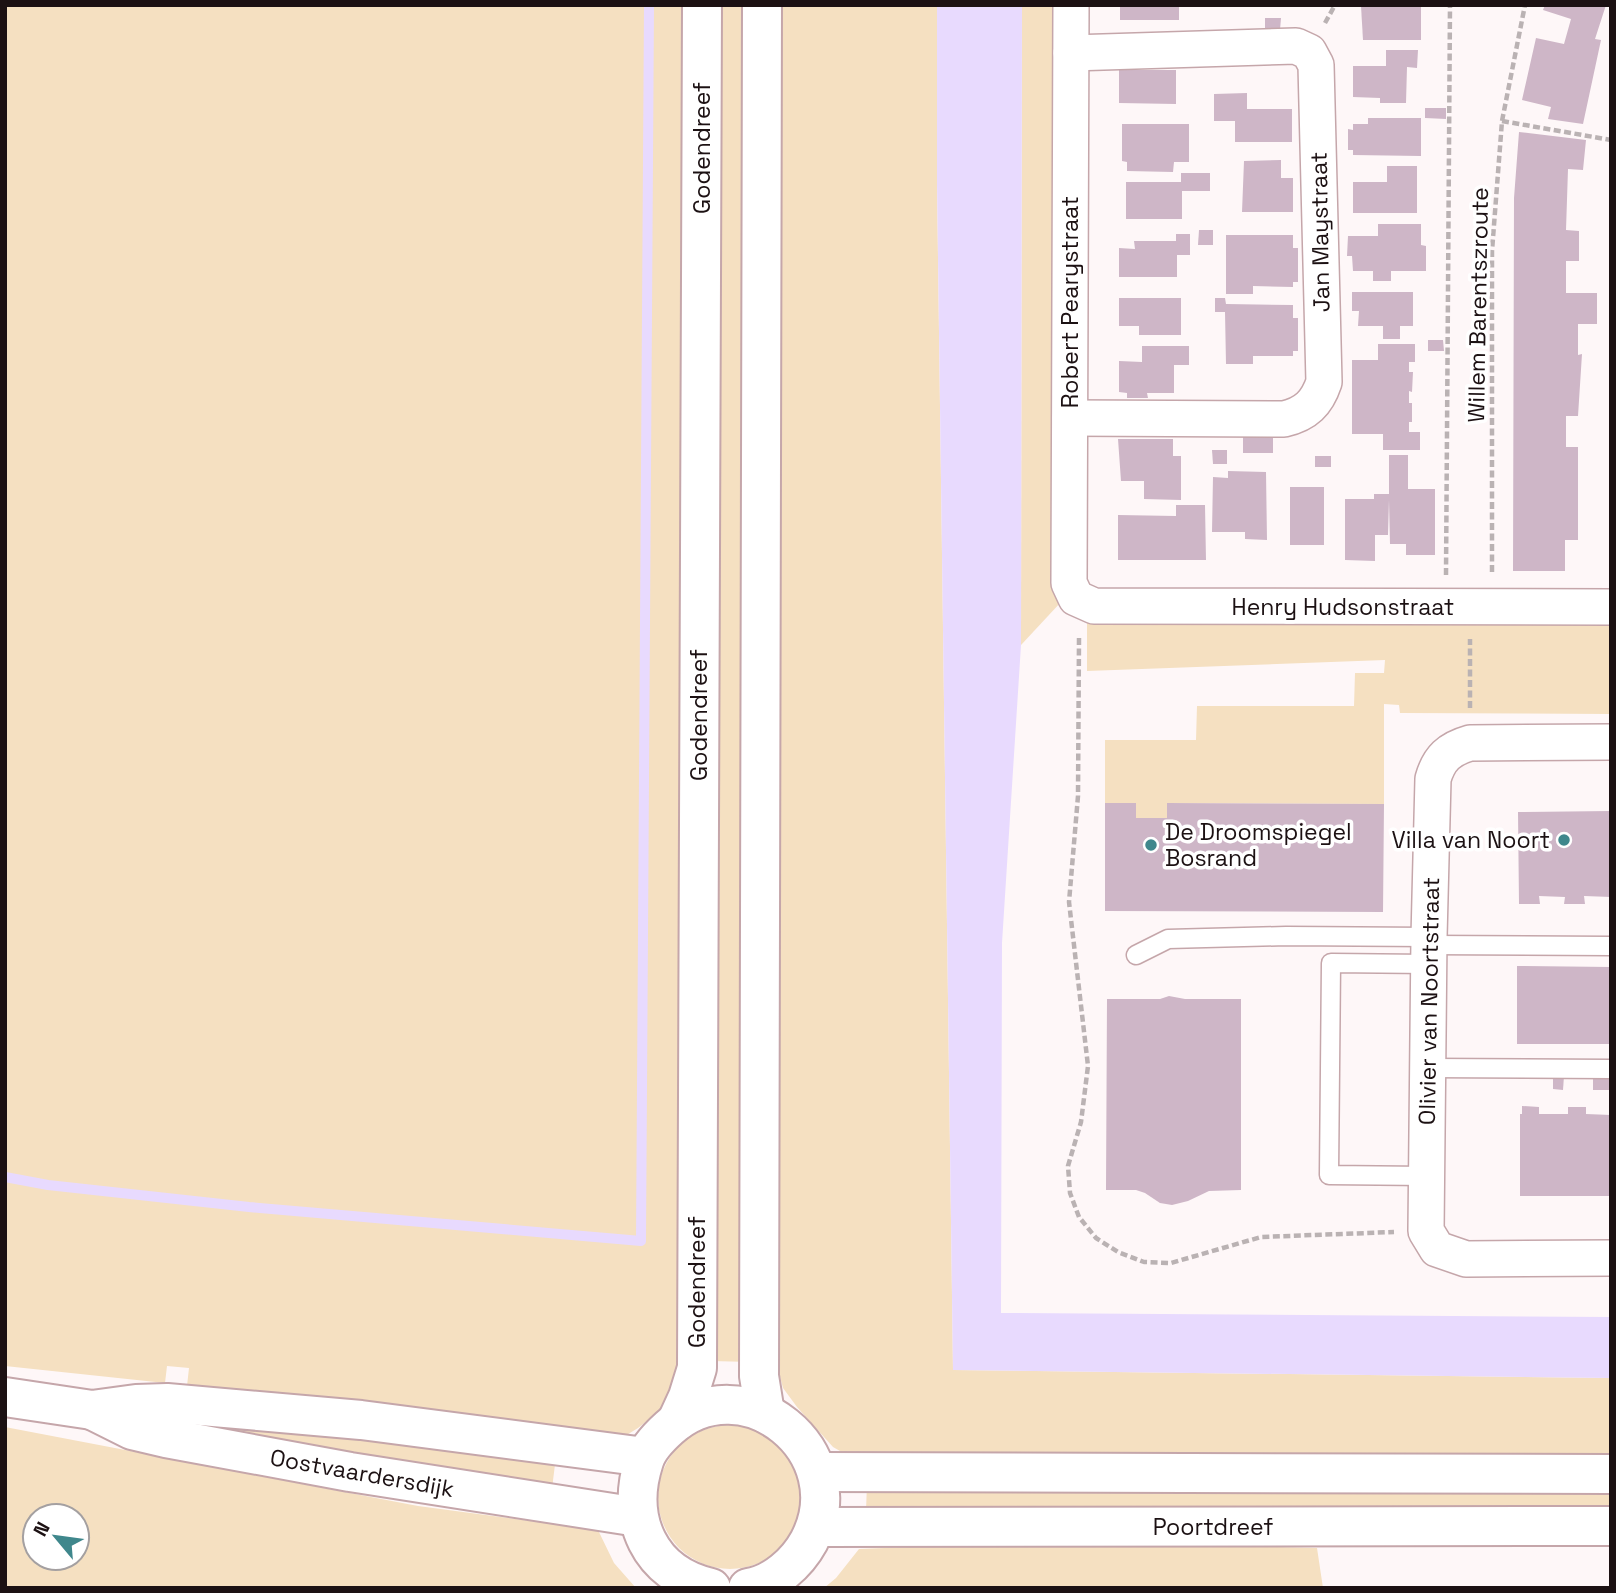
<svg xmlns="http://www.w3.org/2000/svg" width="1616" height="1593" viewBox="0 0 1616 1593" font-family="'Space Grotesk',sans-serif">
<style>
.green{fill:#f5e0c1;fill-rule:evenodd}
.water{fill:#e8dafe}
.lines{fill:none;stroke-linecap:round;stroke-linejoin:round}
.stream{stroke:#e8dafe;stroke-width:10}
.building{fill:#ceb6c7}
.lane-casing{stroke:#c5a6aa;stroke-width:21}
.street-casing{stroke:#c5a6aa;stroke-width:38}
.secondary-casing{stroke:#c5a6aa;stroke-width:42}
.path{stroke:#bab2b3;stroke-width:4.5;stroke-dasharray:7 3.5;stroke-linecap:butt}
.lane{stroke:#fff;stroke-width:18}
.street{stroke:#fff;stroke-width:35}
.secondary{stroke:#fff;stroke-width:38}
.poi-dot{fill:#3f878c;stroke:#fff;stroke-width:2.5}
.labels{text-anchor:middle;dominant-baseline:central;stroke-width:7;stroke-linejoin:round;paint-order:stroke}
.street-label{font-size:23px;fill:#1c1113;stroke:#fff}
.poi-label{font-size:23px;fill:#1c1113;stroke:#fff;text-anchor:start}
</style>
<rect width="100%" height="100%" fill="#fef7f8"/>
<g class="green">
<polygon points="5,5 695,5 692,1347 668,1404 638,1428 625,1436 578,1437 504,1419 389,1404 187,1386 189,1368 167,1366 165,1383 5,1366"/>
<polygon points="714,5 755,5 751,1362 711,1361"/>
<polygon points="773,5 937,5 937,184 953,1370 1611,1378 1611,1465 847,1455 833,1447 797,1407 783,1388 777,1365"/>
<polygon points="1022,5 1060,5 1061,602 1021,645"/>
<polygon points="1087,619 1611,619 1611,714 1400,713 1399,705 1384,704 1384,804 1167,803 1167,818 1136,818 1136,803 1105,803 1105,740 1196,740 1197,706 1354,706 1355,673 1384,673 1385,660 1087,671"/>
<polygon points="131,1410 556,1456 552,1489 359,1462"/>
<circle cx="730" cy="1497" r="72"/>
<path d="M5 1427 418 1506 598 1530 614 1563 636 1588H5ZM35 1516H77V1558H35Z"/>
<polygon points="867,1482 1611,1483 1611,1514 866,1512"/>
<polygon points="1065,1541 1317,1548 1323,1588 824,1588 836,1578 859,1549"/>
</g>
<polygon class="water" points="937,5 1022,5 1021,645 1002,943 1001,1313 1611,1317 1611,1378 953,1370 937,184"/>
<g class="lines">
<polyline class="stream" points="5,1177 48,1185 249,1207 641,1241 649,5"/>
</g>
<g class="building">
<rect x="1120" y="5" width="59" height="15"/>
<polygon points="1421,5 1421,40 1363,40 1361,6"/>
<polygon points="1545,5 1606,5 1595,39 1601,40 1583,124 1548,119 1551,107 1522,100 1536,38 1564,44 1571,19 1543,10"/>
<polygon points="1265,18 1281,18 1280,30 1265,29"/>
<polygon points="1386,50 1418,50 1417,68 1407,67 1406,103 1380,103 1380,98 1353,97 1353,66 1386,66"/>
<polygon points="1119,70 1176,70 1176,104 1119,103"/>
<polygon points="1247,93 1247,109 1292,109 1292,142 1235,142 1235,121 1214,121 1214,94"/>
<polygon points="1425,108 1446,108 1446,119 1425,118"/>
<polygon points="1368,118 1421,118 1421,156 1353,155 1353,150 1348,150 1348,129 1353,130 1353,124 1368,124"/>
<polygon points="1122,124 1189,124 1189,162 1174,162 1173,172 1127,171 1127,162 1122,161"/>
<polygon points="1519,132 1586,140 1583,170 1568,169 1566,230 1579,231 1579,261 1566,261 1566,293 1597,293 1597,324 1578,324 1578,355 1582,354 1578,416 1566,416 1566,447 1578,447 1578,540 1565,540 1565,571 1513,571 1514,198"/>
<polygon points="1281,160 1281,178 1293,178 1293,212 1242,212 1244,161"/>
<polygon points="1387,166 1417,166 1417,213 1353,213 1353,182 1387,182"/>
<polygon points="1181,173 1210,173 1210,191 1182,191 1182,219 1126,219 1126,182 1181,182"/>
<polygon points="1378,224 1421,224 1421,245 1426,246 1426,271 1391,271 1391,281 1373,281 1373,271 1353,271 1352,256 1347,256 1348,236 1378,236"/>
<polygon points="1199,230 1213,230 1213,245 1198,245"/>
<polygon points="1176,234 1190,234 1190,255 1177,255 1177,277 1119,277 1119,248 1135,249 1134,241 1176,241"/>
<polygon points="1226,235 1293,235 1293,248 1298,248 1298,282 1293,282 1293,287 1253,286 1253,294 1226,294"/>
<polygon points="1352,292 1413,292 1413,326 1400,326 1400,339 1383,339 1383,326 1358,326 1359,311 1352,311"/>
<polygon points="1119,298 1181,298 1181,335 1139,335 1139,326 1119,326"/>
<polygon points="1215,298 1225,298 1226,304 1293,305 1293,318 1298,318 1298,351 1293,351 1293,356 1253,356 1253,364 1226,364 1225,312 1215,312"/>
<polygon points="1428,340 1443,340 1444,351 1428,351"/>
<polygon points="1378,344 1415,344 1415,362 1409,362 1409,372 1413,372 1412,392 1409,391 1409,403 1412,403 1412,422 1409,422 1409,432 1420,432 1420,450 1383,450 1383,434 1352,434 1352,360 1378,360"/>
<polygon points="1142,346 1189,346 1189,365 1174,365 1174,393 1147,393 1148,398 1127,398 1127,393 1119,392 1119,361 1142,362"/>
<rect x="1243" y="434" width="30" height="19"/>
<polygon points="1118,439 1173,439 1173,456 1181,456 1181,500 1144,499 1144,481 1121,481"/>
<polygon points="1212,450 1227,450 1227,464 1213,464"/>
<polygon points="1389,455 1408,455 1408,489 1435,489 1435,555 1406,555 1406,544 1390,544 1389,500 1388,535 1375,535 1375,561 1345,560 1345,499 1374,499 1374,494 1389,494"/>
<rect x="1315" y="456" width="16" height="11"/>
<polygon points="1228,471 1266,472 1267,540 1245,539 1245,532 1212,532 1213,477 1228,478"/>
<rect x="1290" y="487" width="34" height="58"/>
<polygon points="1176,505 1205,505 1206,560 1118,560 1118,515 1176,516"/>
<polygon points="1105,803 1136,803 1136,818 1167,818 1167,803 1384,804 1383,912 1105,911"/>
<polygon points="1611,811 1611,897 1584,896 1585,904 1564,904 1565,897 1539,896 1540,904 1519,904 1518,812"/>
<polygon points="1517,966 1611,967 1611,1044 1517,1044"/>
<polygon points="1169,996 1185,999 1241,999 1241,1190 1209,1191 1188,1201 1172,1205 1160,1203 1145,1193 1136,1190 1106,1190 1107,999 1160,999"/>
<polygon points="1610,1074 1610,1090 1593,1090 1593,1075"/>
<polygon points="1553,1075 1564,1076 1563,1090 1553,1089"/>
<polygon points="1522,1106 1539,1107 1539,1114 1568,1114 1568,1107 1586,1107 1586,1114 1611,1115 1611,1196 1520,1196 1520,1114 1522,1114"/>
</g>
<g class="lines">
<g class="lane-casing">
<g id="lane">
<polyline points="1429,945 1611,946"/>
<polyline points="1136,955 1168,939 1286,936 1429,937"/>
<polyline points="1428,1068 1611,1069"/>
<polyline points="1427,1176 1329,1175 1331,963 1429,964"/>
</g>
</g>
<g class="street-casing">
<g id="street">
<polyline points="1071,5 1069,583 1076,598 1094,606 1611,607"/>
<path d="M1070 418 1284 419C1306 414 1317 403 1324 382L1316 65 1309 52 1296 46 1071 53"/>
<path d="M1611 742 1470 743C1449 749 1439 758 1433 779L1429 937 1426 1231 1437 1249 1466 1259 1611 1258"/>
</g>
</g>
<g class="secondary-casing">
<g id="secondary">
<polyline points="762,5 759,1376 765,1413"/>
<polyline points="5,1397 92,1410 136,1404 167,1403 361,1420 645,1457"/>
<polyline points="92,1410 132,1430 166,1438 350,1472 638,1517"/>
<polyline points="677,1421 688,1397 697,1368 702,5"/>
<polyline points="817,1472 1611,1474"/>
<polyline points="816,1527 1611,1526"/>
<path d="M711 1588C649 1574 625 1519 644 1461 648 1448 659 1437 669 1428 744 1361 856 1452 809 1541 797 1563 774 1584 748 1588"/>
</g>
</g>
<g class="path">
<polyline points="1325,23 1335,5"/>
<polyline points="1502,121 1611,140"/>
<polyline points="1492,572 1492,251 1502,121 1525,5"/>
<polyline points="1446,575 1450,5"/>
<polyline points="1079,638 1078,796 1069,902 1088,1066 1081,1122 1068,1166 1070,1193 1079,1217 1096,1238 1118,1252 1144,1262 1171,1263 1261,1237 1394,1232"/>
<polyline points="1470,708 1470,639"/>
</g>
<use href="#lane" class="lane"/>
<use href="#street" class="street"/>
<use href="#secondary" class="secondary"/>
</g>
<g class="poi-dot">
<circle cx="1564" cy="840" r="7"/>
<circle cx="1151" cy="845" r="7"/>
</g>
<g class="labels">
<g class="street-label">
<text transform="translate(702 148) rotate(-90)">Godendreef</text>
<text transform="translate(1320 232) rotate(-91)">Jan Maystraat</text>
<text transform="translate(1070 302) rotate(-90)">Robert Pearystraat</text>
<text transform="translate(1478 305) rotate(-89)">Willem Barentszroute</text>
<text x="1343" y="607">Henry Hudsonstraat</text>
<text transform="translate(699 715) rotate(-90)">Godendreef</text>
<text transform="translate(1429 1001) rotate(-89)">Olivier van Noortstraat</text>
<text transform="translate(697 1282) rotate(-90)">Godendreef</text>
<text transform="translate(362 1473) rotate(10)">Oostvaardersdijk</text>
<text x="1213" y="1527">Poortdreef</text>
</g>
<g class="poi-label">
<text x="1165" y="832">De Droomspiegel<tspan x="1165" dy="26">Bosrand</tspan></text>
<text x="1550" y="840" text-anchor="end">Villa van Noort</text>
</g>
</g>
<rect width="1616" height="1593" fill="none" stroke="#1c1113" stroke-width="14"/>
<g transform="translate(56 1537) rotate(299)"><circle r="33" fill="#ffffff" stroke="#a4a0a1" stroke-width="2"/>
<path d="M0-5L12 26L0 18L-12 26Z" fill="#3f878c"/>
<text y="-10" font-size="19" font-weight="bold" text-anchor="middle" fill="#1c1113">N</text>
</g>
</svg>
